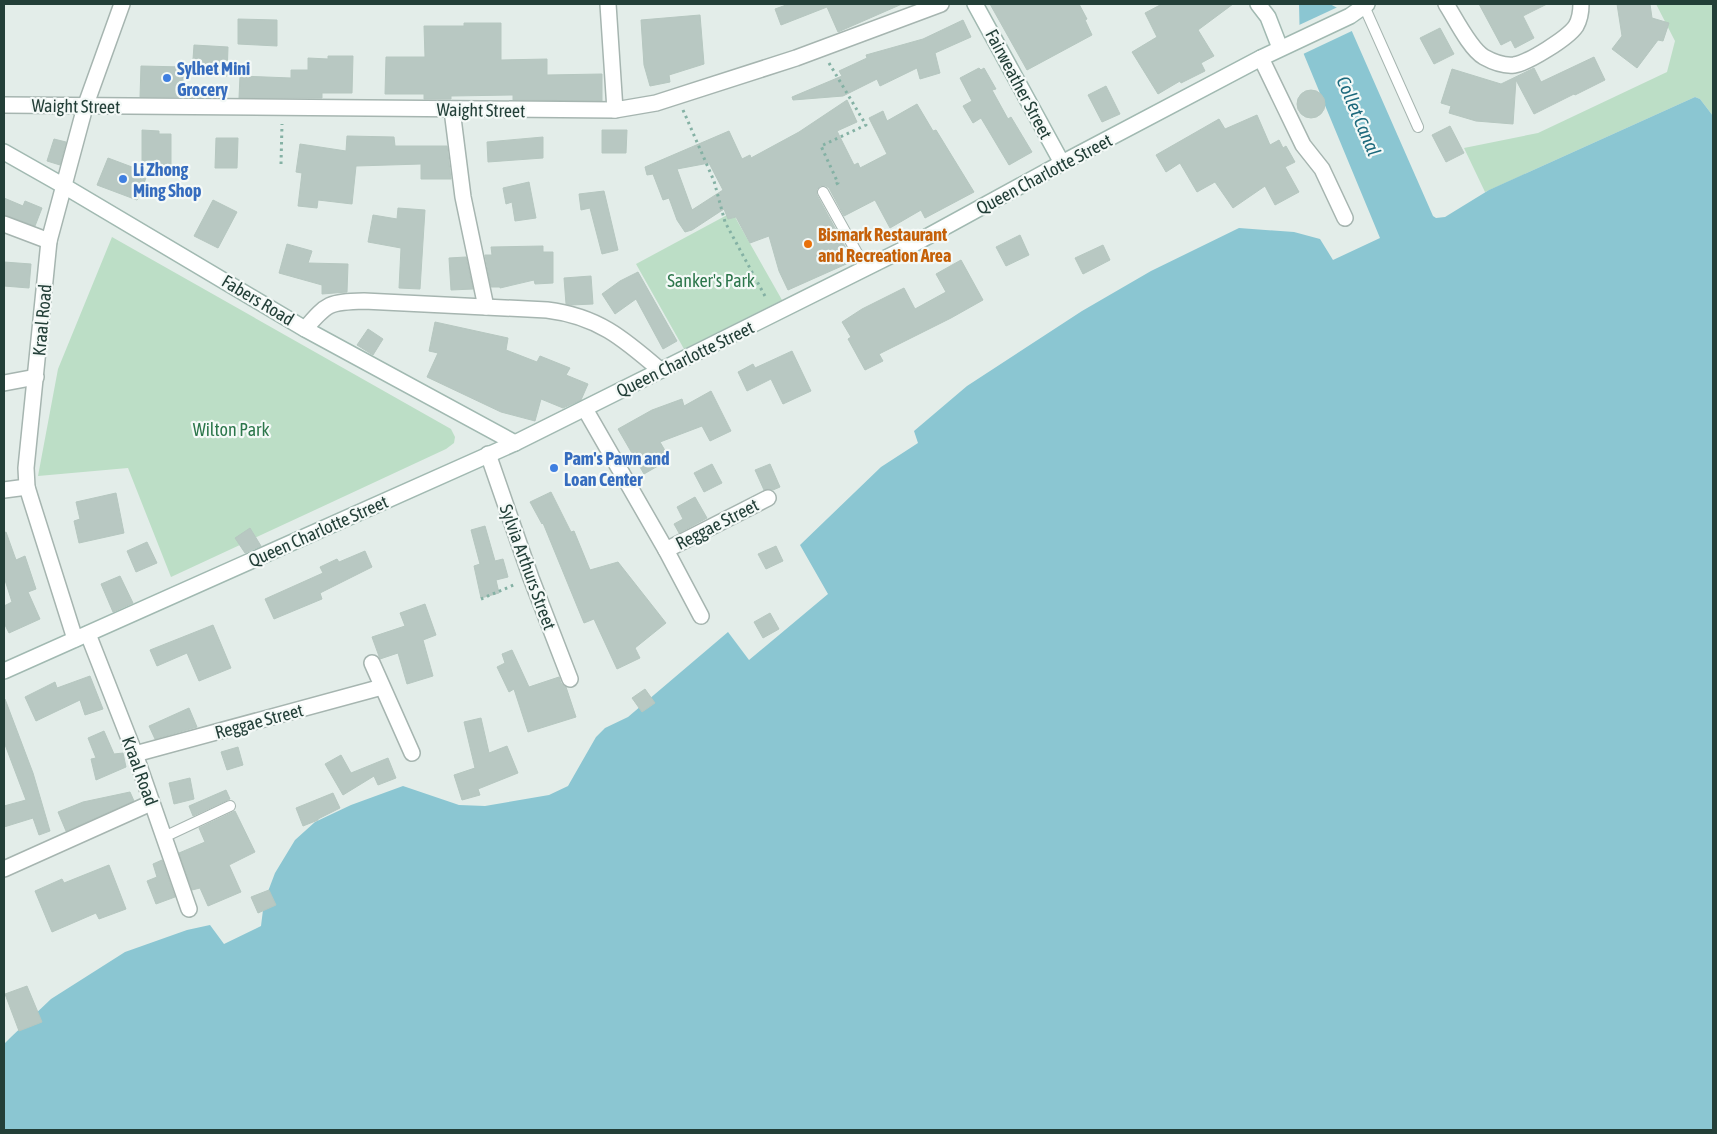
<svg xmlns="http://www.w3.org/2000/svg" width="1717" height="1134" viewBox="0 0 1717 1134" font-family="'Asap Condensed',sans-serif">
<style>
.green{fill:#bcdec6}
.water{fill:#8bc6d2}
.pier{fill:#e3ede9}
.building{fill:#b8c8c2;stroke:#b6c7c0;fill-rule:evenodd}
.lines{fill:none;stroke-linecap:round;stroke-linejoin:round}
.lane-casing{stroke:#a6b5b0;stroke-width:12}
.street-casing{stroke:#a6b5b0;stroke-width:18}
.secondary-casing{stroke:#a1b9b1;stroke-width:18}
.path{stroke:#84b1a4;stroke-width:3;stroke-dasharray:2.5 4;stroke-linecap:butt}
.lane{stroke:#fff;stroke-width:10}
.street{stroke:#fff;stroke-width:15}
.secondary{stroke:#fff;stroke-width:15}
.shop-dot{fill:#3f7fe0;stroke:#f4f9f7;stroke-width:2}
.food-dot{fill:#e8710a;stroke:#f4f9f7;stroke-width:2}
.labels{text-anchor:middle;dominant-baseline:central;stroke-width:4.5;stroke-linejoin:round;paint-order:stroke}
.shop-label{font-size:18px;font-weight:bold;fill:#366cbe;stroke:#f4f9f7;text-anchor:start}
.street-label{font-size:18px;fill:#233f38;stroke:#f4f9f7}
.food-label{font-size:18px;font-weight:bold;fill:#c56008;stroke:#f4f9f7;text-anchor:start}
.park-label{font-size:18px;fill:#2c764b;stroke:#f4f9f7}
.water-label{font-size:19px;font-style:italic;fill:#1c697c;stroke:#f4f9f7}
</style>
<rect width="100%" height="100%" fill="#e3ede9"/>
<g class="green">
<polygon points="1656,4 1713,4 1713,116 1700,99 1695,97 1485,192 1464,148 1538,133 1667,72 1675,41"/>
<polygon points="727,215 728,219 735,217 782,300 684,349 636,264"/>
<polygon points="112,237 451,429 455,437 454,443 446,449 171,577 128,468 38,476 58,369"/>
</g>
<polygon class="water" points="1299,4 1330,4 1343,11 1433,216 1436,218 1445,217 1489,190 1695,97 1700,99 1713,116 1713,1130 4,1130 4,1044 10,1038 51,999 125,952 187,930 210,925 224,944 261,926 264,902 275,873 295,840 315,822 351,805 403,786 459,805 485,806 549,795 568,786 596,737 605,728 628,717 728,632 749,660 828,594 800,545 881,467 918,443 914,431 967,386 1082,311 1151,271 1239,228 1294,232 1320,239 1333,260 1380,238 1300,45"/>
<polygon class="pier" points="1340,6 1345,10 1354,30 1301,55 1297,46 1297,26"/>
<g class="building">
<polygon points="789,4 902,4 838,32 827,7 781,25 775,9"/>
<polygon points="990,4 1079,4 1087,19 1085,20 1092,35 1027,70"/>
<polygon points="1162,4 1233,4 1198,30 1214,56 1201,63 1205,71 1181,83 1180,81 1158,94 1132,52 1157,37 1145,13"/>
<polygon points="1479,4 1547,4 1523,16 1534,38 1515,48 1511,40 1501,45"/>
<polygon points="1617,4 1650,4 1652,18 1669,23 1663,41 1658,40 1637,68 1612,49 1622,36"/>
<polygon points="700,15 704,64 669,75 670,82 650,86 644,65 641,20"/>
<polygon points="238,19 277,20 277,46 238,44"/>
<polygon points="963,20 971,37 935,53 940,73 920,79 917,68 880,86 877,79 843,96 793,100 792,97 842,76 839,71 867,58 866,55 923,39"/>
<polygon points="464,23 501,23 501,60 547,59 547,75 602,74 602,101 513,100 513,95 451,96 451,99 424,99 424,94 385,94 386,57 425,57 424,26 464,26"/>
<polygon points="1440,28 1454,54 1434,64 1420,38"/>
<polygon points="194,45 228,47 227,76 192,74"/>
<polygon points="328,56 353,56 352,93 322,93 322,98 239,98 240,76 291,78 291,70 308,70 308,58 328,59"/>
<polygon points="1594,57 1605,80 1575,95 1574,94 1534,114 1516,80 1513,124 1476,121 1449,113 1451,106 1441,103 1452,69 1501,84 1534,68 1541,82"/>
<polygon points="141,66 183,67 183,97 140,97"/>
<polygon points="979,68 981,70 984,68 996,89 992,90 1008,119 1011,117 1032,152 1009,165 981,118 973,123 963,106 972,101 960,78"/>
<polygon points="1106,86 1120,114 1102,122 1088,95"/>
<circle cx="1311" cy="104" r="14"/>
<path d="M847 100 857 122 837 131 854 165 858 163 860 168 887 154 869 118 883 111 887 121 917 104 933 131 936 130 974 192 925 218 921 210 890 228 875 200 844 216 829 188 826 186H820L817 189V195L853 261 788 290 779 271 769 236 750 243 736 217 728 219 724 209 692 230 685 232 677 220 669 198 663 200 653 174 647 175 645 167 729 131 742 159 750 155 751 158 799 132ZM709 163 723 190 692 210 677 169Z"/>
<polygon points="1257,115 1270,145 1279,140 1283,148 1286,146 1295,162 1285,167 1299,192 1275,205 1265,186 1233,208 1215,182 1197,192 1180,163 1166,172 1156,155 1219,119 1225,129"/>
<polygon points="1450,126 1464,153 1446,162 1432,135"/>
<polygon points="142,130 159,131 159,134 171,134 171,165 142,166"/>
<polygon points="602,130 627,130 626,153 602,153"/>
<polygon points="347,136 394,137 395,146 447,146 451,179 421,179 421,164 356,166 352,204 318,200 317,208 298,206 302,173 296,172 300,144 346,151"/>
<polygon points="543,137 543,158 488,162 487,142"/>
<polygon points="216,138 238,138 237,168 215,168"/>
<polygon points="54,139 66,142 60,165 47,161"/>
<polygon points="108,158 148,173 137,200 97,185"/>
<polygon points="529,182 536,218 515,221 512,202 506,204 503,188"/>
<polygon points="604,191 618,250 602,254 590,208 581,210 579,194"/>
<polygon points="4,198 23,206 25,201 42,208 35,226 4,215"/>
<polygon points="213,200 237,212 218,248 194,236"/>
<polygon points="398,208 425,210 420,289 399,288 401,248 368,242 373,215 397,219"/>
<polygon points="1020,235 1029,255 1006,266 996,247"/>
<polygon points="287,244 312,251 308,263 348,264 347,292 322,294 322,285 279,273"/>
<polygon points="1103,245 1110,260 1083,274 1075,258"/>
<polygon points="543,246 543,252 553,252 553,283 535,284 534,280 500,288 500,287 491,287 485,255 492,255 491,247"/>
<polygon points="466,257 473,289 451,290 449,258"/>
<polygon points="961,260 983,300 951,318 879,354 883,361 865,370 848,339 851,337 842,322 862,309 904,288 915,309 946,292 936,274"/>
<polygon points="4,262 31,264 29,288 4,286"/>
<polygon points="638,272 677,341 663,349 636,299 615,314 602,294 620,281"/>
<polygon points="591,276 593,304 571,305 566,304 564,278"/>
<polygon points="435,322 508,338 506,350 537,362 540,356 570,368 566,375 588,384 581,400 563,408 541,399 535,421 501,412 427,377 438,353 429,351"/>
<polygon points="368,329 383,339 373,355 357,345"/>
<polygon points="792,351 811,391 783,404 771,379 747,391 738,372 753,364 755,368"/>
<polygon points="711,391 731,431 710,441 702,426 660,442 670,459 644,474 618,429 652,410 682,399 684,406"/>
<polygon points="712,464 722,483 704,492 694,473"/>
<polygon points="770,464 780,487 773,490 768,489 764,490 755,470"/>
<polygon points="551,492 571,532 574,531 590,570 618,562 666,623 635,648 640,658 617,669 594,619 584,623 543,523 542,524 530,502"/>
<polygon points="116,493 124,533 79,543 74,521 80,519 76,502"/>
<polygon points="695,497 707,518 679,533 674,524 683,519 677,507"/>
<polygon points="485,526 495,561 503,559 508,577 496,580 499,593 481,598 474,566 480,564 471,530"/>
<polygon points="250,528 261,546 245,553 235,538"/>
<polygon points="6,532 16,560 25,556 36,589 28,592 40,619 9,633 4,623 4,606 12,602 4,577 4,533"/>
<polygon points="147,542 157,563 136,572 127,551"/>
<polygon points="776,546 783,561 766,569 758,554"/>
<polygon points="365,551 372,567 320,593 322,599 274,619 265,599 323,573 320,567 337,559 339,562"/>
<polygon points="120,576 133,603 113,612 101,584"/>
<polygon points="425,604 436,635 423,640 433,676 407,684 398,653 380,659 372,637 405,626 400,613"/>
<polygon points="770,613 779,629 763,638 754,622"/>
<polygon points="213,625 231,668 199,681 187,653 157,666 150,650"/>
<polygon points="512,650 529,687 559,677 561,683 566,687 576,717 528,732 514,689 509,692 497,667 505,663 502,654"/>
<polygon points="90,676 103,709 85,715 80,700 36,721 25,697 55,682 57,688"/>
<polygon points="645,689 655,703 642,712 632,698"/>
<polygon points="4,699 5,699 33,773 50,831 39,835 33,818 4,827 4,806 26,800 4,742"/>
<polygon points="189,708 197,727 155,739 149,726"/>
<polygon points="481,718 489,753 507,746 518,773 478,789 480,795 462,800 454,775 475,768 464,722"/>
<polygon points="104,731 114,754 123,753 126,767 96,780 91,759 96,758 88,738"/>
<polygon points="238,747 243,765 227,770 221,752"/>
<polygon points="341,755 351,773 388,758 396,778 378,785 374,776 343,795 325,764"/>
<polygon points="190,778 194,799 174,804 169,783"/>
<polygon points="226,790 230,799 193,816 189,806"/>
<polygon points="130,792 134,801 66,831 58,812 83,802"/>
<polygon points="333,793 340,808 318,819 318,820 303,826 296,808"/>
<polygon points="235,811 255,852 229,865 241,892 208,906 200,888 192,890 179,853 205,842 199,828"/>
<polygon points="162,860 175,897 156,904 147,881 157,877 153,864"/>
<polygon points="109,865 126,909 99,919 96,913 52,932 35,891 62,879 64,883"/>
<polygon points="269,890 276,905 258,913 251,897"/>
<polygon points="27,986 42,1022 19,1031 5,994"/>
</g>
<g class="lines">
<g class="lane-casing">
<g id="lane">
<polyline points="1364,6 1418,127"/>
<polyline points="823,192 866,269"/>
<polyline points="164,837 230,806"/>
</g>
</g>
<g class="street-casing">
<g id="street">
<polyline points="608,4 615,110"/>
<path d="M1446 4C1455 18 1470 49 1484 57 1493 62 1504 66 1514 65 1528 63 1568 38 1576 26 1580 19 1581 12 1581 4"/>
<polyline points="1261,58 1303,145 1322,169 1345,218"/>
<polyline points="4,105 615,110 656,103 796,58 941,4"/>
<polyline points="452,110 463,197 486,307"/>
<polyline points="4,224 49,241"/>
<path d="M305 329C327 303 329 302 364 301L547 310C597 316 623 338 660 370"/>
<polyline points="4,383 36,377"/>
<polyline points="585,409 666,550 701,616"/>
<polyline points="488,454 531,578 570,679"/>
<polyline points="4,490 27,487"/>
<polyline points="666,550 768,498"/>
<polyline points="88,634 135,754 189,909"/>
<polyline points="75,639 31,500 27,487 26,468 49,241 85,107 122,4"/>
<polyline points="372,663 412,753"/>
<polyline points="135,754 382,687"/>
<polyline points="4,869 151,803"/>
</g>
</g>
<g class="secondary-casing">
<g id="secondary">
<polyline points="975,4 1062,163"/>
<polyline points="1258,4 1268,17 1280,48"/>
<polyline points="4,152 64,186 305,329 515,443"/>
<polyline points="4,671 515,443 912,245 1062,163 1261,58 1350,16 1367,4"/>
</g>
</g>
<g class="path">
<polyline points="829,63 866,125 821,146 838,183 834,185"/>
<polyline points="683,110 714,181 725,222 766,298"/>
<polyline points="281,164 282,124"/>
<polyline points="481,599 516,584"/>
</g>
<use href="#lane" class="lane"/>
<use href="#street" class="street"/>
<use href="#secondary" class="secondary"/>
</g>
<g class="shop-dot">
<circle cx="167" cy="78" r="5"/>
<circle cx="123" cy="179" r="5"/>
<circle cx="554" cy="468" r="5"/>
</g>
<circle class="food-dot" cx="808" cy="244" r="5"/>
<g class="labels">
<g class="shop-label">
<text x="177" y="68">Sylhet Mini<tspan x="177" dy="21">Grocery</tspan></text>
<text x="133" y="169">Li Zhong<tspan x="133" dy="21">Ming Shop</tspan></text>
<text x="564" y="458">Pam's Pawn and<tspan x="564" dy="21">Loan Center</tspan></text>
</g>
<g class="street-label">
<text transform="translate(1019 84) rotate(62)">Fairweather Street</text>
<text transform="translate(76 106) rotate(1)">Waight Street</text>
<text transform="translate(481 110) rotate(1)">Waight Street</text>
<text transform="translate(1044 174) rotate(-28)">Queen Charlotte Street</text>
<text transform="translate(258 300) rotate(31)">Fabers Road</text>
<text transform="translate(42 320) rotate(-85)">Kraal Road</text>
<text transform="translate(685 359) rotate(-26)">Queen Charlotte Street</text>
<text transform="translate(717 524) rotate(-27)">Reggae Street</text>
<text transform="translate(318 531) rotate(-24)">Queen Charlotte Street</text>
<text transform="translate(528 567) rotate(70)">Sylvia Arthurs Street</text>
<text transform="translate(259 721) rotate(-15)">Reggae Street</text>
<text transform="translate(140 771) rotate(70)">Kraal Road</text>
</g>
<g class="food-label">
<text x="818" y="234">Bismark Restaurant<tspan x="818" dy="21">and Recreation Area</tspan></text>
</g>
<g class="park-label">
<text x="711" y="280">Sanker's Park</text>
<text x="231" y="429">Wilton Park</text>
</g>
<g class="water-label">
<text transform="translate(1359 116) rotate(67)">Collet Canal</text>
</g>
</g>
<rect width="1717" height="1134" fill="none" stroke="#233f38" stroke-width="10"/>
</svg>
